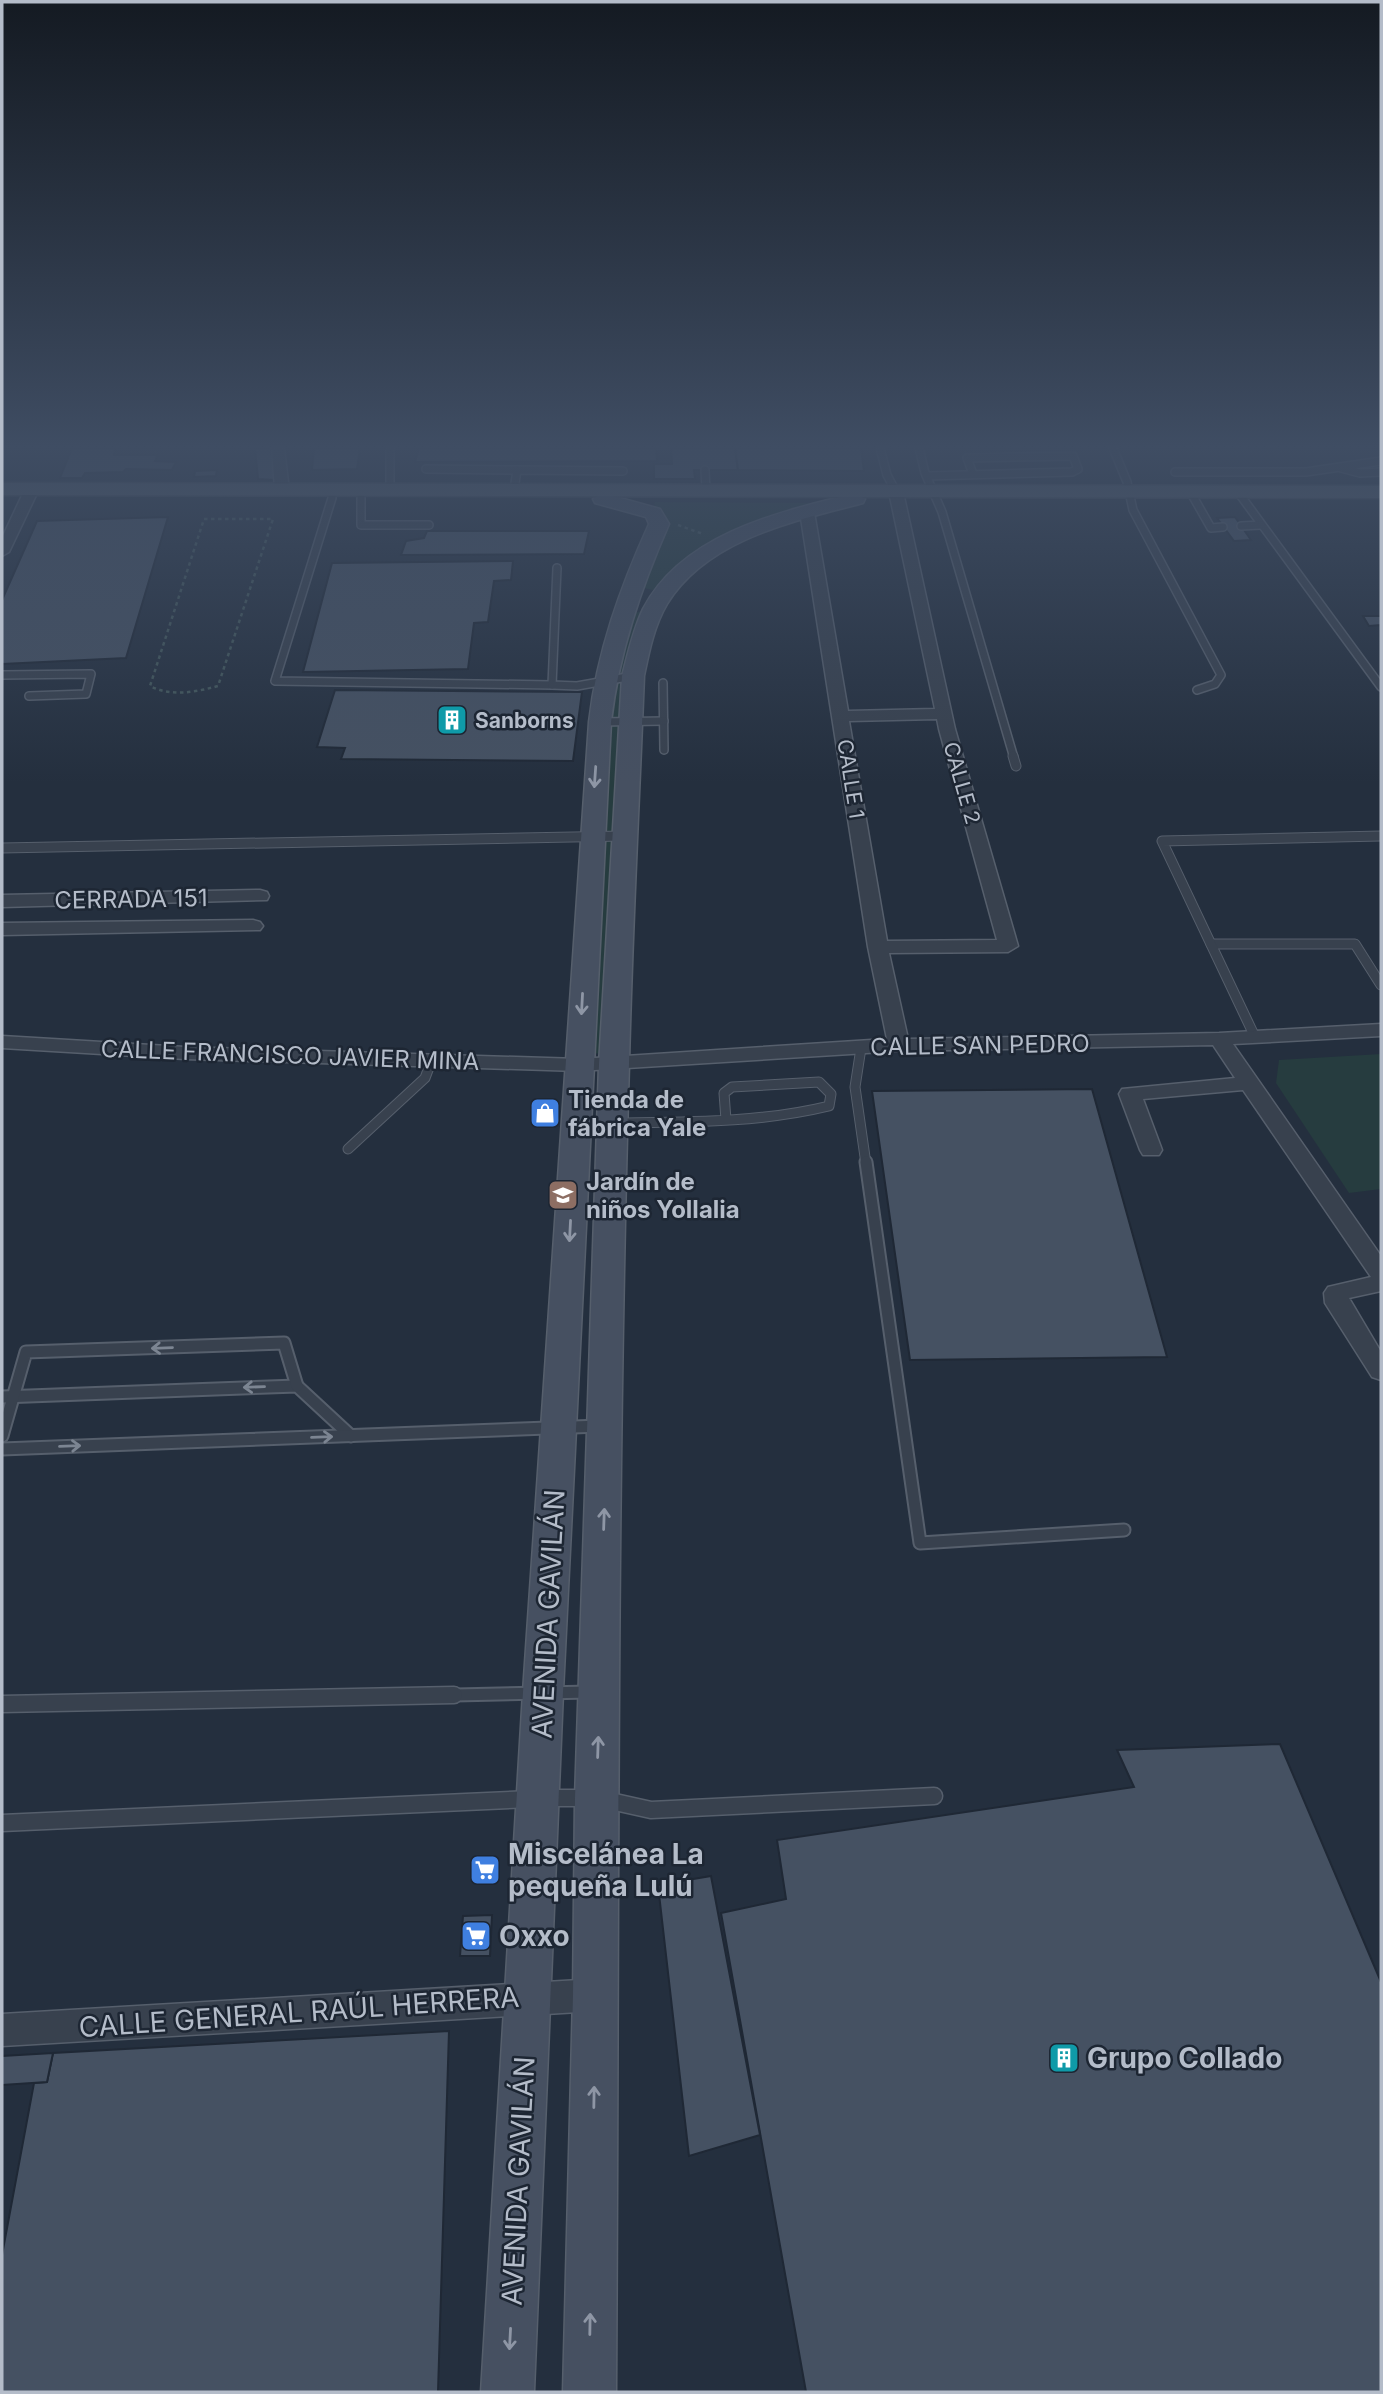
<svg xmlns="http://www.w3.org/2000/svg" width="1383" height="2394" viewBox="0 0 1383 2394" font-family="Inter,sans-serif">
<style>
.green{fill:#263c3f}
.building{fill:#455162;stroke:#1f2835;stroke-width:2}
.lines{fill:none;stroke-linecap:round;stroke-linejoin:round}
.service-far3-casing{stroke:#565f6c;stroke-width:10}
.service-far2-casing{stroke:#565f6c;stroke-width:11}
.service-far1-casing{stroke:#565f6c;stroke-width:15}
.service-casing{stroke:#565f6c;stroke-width:19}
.minor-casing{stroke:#565f6c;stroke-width:3}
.secondary-casing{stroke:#565f6c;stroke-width:3}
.primary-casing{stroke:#414a57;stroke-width:3}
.path{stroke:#44595c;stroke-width:2.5;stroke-dasharray:3.5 3.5;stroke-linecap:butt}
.service-far3{stroke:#38414e;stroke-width:7}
.service-far2{stroke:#38414e;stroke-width:9}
.service-far1{stroke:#38414e;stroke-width:11}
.service{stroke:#38414e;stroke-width:16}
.minor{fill:#38414e;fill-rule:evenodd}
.secondary{fill:#465061;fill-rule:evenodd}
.primary{fill:#56606e;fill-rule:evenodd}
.oneway{stroke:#8e96a5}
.oneway2{stroke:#7c8592}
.labels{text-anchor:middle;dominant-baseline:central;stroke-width:5;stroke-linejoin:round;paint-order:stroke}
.far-poi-label{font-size:21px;font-weight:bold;fill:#b4bcc9;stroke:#1d2633;text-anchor:start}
.far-street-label{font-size:21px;fill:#b4bcc9;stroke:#1d2633}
.street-label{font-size:24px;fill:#b4bcc9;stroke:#1d2633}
.poi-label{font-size:24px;font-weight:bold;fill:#b4bcc9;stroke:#1d2633;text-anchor:start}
.near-street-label{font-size:28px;fill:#b4bcc9;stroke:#1d2633}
.near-poi-label{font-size:28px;font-weight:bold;fill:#b4bcc9;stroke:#1d2633;text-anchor:start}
</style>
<rect width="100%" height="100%" fill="#242f3e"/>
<g class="green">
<polygon points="655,502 814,503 804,511 766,522 657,591 640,587"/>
<polygon points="641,611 644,612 603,1053 591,1054 615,682 635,613"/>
<polygon points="1381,1054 1381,1189 1349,1193 1276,1083 1279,1060"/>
</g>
<g class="building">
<polygon points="72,448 115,448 114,455 158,455 155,461 176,462 172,470 126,469 123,472 85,473 82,478 60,478"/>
<polygon points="255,448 271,448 275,480 258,479"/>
<polygon points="314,448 360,448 357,469 312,470"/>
<polygon points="419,448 656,448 657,461 415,462"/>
<polygon points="671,448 735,448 738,470 694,470 695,479 654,479 654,464 672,464"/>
<polygon points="735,448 861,448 864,471 738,470"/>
<polygon points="217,470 216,476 194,477 195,471"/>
<polygon points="168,517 126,658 2,664 2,600 37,521"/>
<polygon points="1235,517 1251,540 1234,541 1217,518"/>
<polygon points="427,531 589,531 584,554 401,555 406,541 424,538"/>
<polygon points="513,561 511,580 494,581 488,622 474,623 468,669 303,672 332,563"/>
<polygon points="1363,616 1381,616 1381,625 1369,626"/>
<polygon points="335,690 582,692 573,761 341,759 345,748 317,747"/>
<polygon points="1092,1089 1167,1357 910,1360 872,1091"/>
<polygon points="1280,1744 1381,1982 1381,2392 806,2392 721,1913 786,1899 777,1840 1134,1787 1117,1750"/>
<polygon points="711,1876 760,2135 689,2156 658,1885"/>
<polygon points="492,1915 490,1956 460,1956 463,1916"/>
<polygon points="449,2031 438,2392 2,2392 2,2255 34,2083 47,2082 53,2053"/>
<polygon points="53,2053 47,2082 2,2085 2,2056"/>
</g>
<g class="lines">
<g class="service-far3-casing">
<g id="service-far3">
<polyline points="390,448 390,490"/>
<polyline points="880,448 887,475 896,492"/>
<polyline points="919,448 925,473 942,512 1014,758"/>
<polyline points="1113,448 1127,482 1133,510 1221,675 1215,684 1197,690"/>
<polyline points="1341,468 1360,473 1381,472"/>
<polyline points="426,469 517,470"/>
<polyline points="705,470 706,491"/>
<polyline points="1175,472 1306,472 1381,461"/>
<polyline points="927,476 1072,472 1078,469 1073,456 967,458 973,474"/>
<polyline points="514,490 517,470 623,471"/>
<polyline points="1238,492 1381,687"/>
<polyline points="1191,493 1211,528 1223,527"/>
<polyline points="332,498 275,681 552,685"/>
<polyline points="361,498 361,525 429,525"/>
<polyline points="1241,526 1261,525"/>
<polyline points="557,568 552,685 577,686 633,676"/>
<polyline points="2,675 91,674 86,694 29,696"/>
<polyline points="663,683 664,750"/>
<polyline points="600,722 664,721"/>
</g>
</g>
<g class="service-far2-casing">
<g id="service-far2">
<polyline points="1013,756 1016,766"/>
<polyline points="2,848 624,836"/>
<polyline points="1211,944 1355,944 1381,985"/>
<polyline points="1255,1037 1162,841 1381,836"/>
<polyline points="861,1048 855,1087 866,1164"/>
<path d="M616 1123C688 1122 759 1123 829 1106L831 1094 819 1082 732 1087 724 1093 726 1120"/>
<polyline points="348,1149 425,1078 431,1062"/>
</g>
</g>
<g class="service-far1-casing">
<g id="service-far1">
<polyline points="866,1162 920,1543 1124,1530"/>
<polyline points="2,1397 297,1386 351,1436"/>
<polyline points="2,1436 26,1352 284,1343 297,1386"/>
<polyline points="2,1449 600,1426"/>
<polyline points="368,1697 590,1692"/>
</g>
</g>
<g class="service-casing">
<g id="service">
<polyline points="2,1704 454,1695"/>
<polyline points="547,1798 587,1798"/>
<polyline points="606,1800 651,1810 934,1796"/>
<polyline points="2,1823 531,1799"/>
</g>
</g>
<g class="minor-casing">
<g id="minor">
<polygon points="272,448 284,448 289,490 287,493 277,493 275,490"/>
<polygon points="32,485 39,489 9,552 2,556 2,538 25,489"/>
<path d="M896 488 903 492 955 729 1018 946 1008 952 889 953 908 1039 1219 1033 1381 1024V1036L1233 1044 1381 1256V1291L1349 1298 1381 1352V1380L1372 1377 1325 1303 1324 1293 1328 1287 1371 1277 1243 1090 1143 1099 1162 1150 1159 1155H1143L1140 1150 1119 1094 1122 1089 1235 1078 1213 1045 899 1051 579 1071 185 1059 2 1048V1036L185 1047 579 1059 887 1039 868 947 800 512 807 508 814 512 848 711 935 709 889 492ZM937 719 939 729 997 940 887 941 849 721Z"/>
<polygon points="260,890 267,892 269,896 267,900 2,907 2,895"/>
<polygon points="253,920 260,922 263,926 260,930 2,935 2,923"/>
<polygon points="596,1979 608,1984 613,1995 608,2006 596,2011 2,2046 2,2014"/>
</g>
</g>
<g class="secondary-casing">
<g id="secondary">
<path d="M602 493 660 509 669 524C641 588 619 652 611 722L563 1692 534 2392H481L523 1692 589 722C597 652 620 588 649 524L646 517 595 503 593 499Z"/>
<path d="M856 493 865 499 863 503C794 521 707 539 667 604 654 626 649 652 644 676 639 805 632 935 629 1064 616 1506 619 1949 616 2392H563L573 1995 575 1798 599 1064 622 676C628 653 633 630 643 609 683 533 780 512 856 493Z"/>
</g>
</g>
<g class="primary-casing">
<polygon id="primary" points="2,483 1381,486 1381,498 2,495"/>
</g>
<g class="path">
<path d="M204 519H273L218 686C196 692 171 697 150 686Z"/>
<polyline points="678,525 703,534"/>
</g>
<use href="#service-far3" class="service-far3"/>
<use href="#service-far2" class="service-far2"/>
<use href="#service-far1" class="service-far1"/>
<use href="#service" class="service"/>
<use href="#minor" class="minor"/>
<use href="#secondary" class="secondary"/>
<use href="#primary" class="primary"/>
</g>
<defs><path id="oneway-shaft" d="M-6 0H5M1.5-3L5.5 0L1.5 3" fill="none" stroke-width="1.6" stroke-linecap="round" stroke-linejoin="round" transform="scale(1.75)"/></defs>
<g class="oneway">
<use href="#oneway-shaft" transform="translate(595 777) rotate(94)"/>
<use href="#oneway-shaft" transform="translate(582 1004) rotate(93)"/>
<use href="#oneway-shaft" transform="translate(570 1231) rotate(93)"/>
<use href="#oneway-shaft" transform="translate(604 1519) rotate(-88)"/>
<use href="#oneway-shaft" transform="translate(598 1747) rotate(-88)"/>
<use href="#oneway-shaft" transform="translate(594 2097) rotate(-89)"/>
<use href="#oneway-shaft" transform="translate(590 2324) rotate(-89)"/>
<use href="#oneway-shaft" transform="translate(510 2339) rotate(93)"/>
</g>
<g class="oneway2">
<use href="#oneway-shaft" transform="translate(162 1348) rotate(178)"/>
<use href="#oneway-shaft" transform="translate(254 1387) rotate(178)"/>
<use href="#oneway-shaft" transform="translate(322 1437) rotate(-2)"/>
<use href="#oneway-shaft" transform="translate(70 1446) rotate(-2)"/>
</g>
<linearGradient id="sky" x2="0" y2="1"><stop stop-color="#141a22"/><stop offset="0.57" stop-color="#3f4d63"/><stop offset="1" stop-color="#3f4d63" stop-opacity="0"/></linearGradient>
<rect width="1383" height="783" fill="url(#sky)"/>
<defs>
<g id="building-square" transform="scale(1.575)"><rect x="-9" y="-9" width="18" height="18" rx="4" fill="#0f9aa8" stroke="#1d2633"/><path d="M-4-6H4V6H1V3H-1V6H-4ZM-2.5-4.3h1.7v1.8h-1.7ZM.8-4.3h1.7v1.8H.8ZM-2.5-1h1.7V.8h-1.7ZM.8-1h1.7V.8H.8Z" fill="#fff"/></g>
<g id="shop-square" transform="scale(1.575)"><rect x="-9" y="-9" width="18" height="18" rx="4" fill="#3f7fe0" stroke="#1d2633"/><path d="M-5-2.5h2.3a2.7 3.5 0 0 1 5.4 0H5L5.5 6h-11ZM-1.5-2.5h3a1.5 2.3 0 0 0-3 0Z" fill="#fff"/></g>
<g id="school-square" transform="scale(1.575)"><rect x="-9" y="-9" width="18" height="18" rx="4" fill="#8d6e63" stroke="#1d2633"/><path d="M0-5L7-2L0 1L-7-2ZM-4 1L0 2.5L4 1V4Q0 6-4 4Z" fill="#fff"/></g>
<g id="supermarket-square" transform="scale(1.575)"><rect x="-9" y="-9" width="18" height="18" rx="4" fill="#3f7fe0" stroke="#1d2633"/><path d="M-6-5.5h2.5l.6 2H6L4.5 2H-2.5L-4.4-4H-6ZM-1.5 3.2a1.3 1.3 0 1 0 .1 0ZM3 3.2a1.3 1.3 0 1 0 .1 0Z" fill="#fff"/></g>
</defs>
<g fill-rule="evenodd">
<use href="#building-square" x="452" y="720"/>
<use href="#shop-square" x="545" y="1113"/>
<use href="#school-square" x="563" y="1195"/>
<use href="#supermarket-square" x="485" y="1870"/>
<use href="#supermarket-square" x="476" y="1936"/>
<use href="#building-square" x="1064" y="2058"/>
</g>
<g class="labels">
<g class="far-poi-label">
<text x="475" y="720">Sanborns</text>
</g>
<g class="far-street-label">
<text transform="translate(851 779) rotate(81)">CALLE 1</text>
<text transform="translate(962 783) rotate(74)">CALLE 2</text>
</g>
<g class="street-label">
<text transform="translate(131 899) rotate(-1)">CERRADA 151</text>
<text transform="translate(980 1045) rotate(-1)">CALLE SAN PEDRO</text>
<text transform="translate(290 1055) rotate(2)">CALLE FRANCISCO JAVIER MINA</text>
</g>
<g class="poi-label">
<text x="568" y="1099">Tienda de<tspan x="568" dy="28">fábrica Yale</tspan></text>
<text x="586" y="1181">Jardín de<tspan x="586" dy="28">niños Yollalia</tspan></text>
</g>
<g class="near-street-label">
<text transform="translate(548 1614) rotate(-87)">AVENIDA GAVILÁN</text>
<text transform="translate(299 2012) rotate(-4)">CALLE GENERAL RAÚL HERRERA</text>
<text transform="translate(518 2181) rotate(-87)">AVENIDA GAVILÁN</text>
</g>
<g class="near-poi-label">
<text x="508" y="1854">Miscelánea La<tspan x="508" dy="32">pequeña Lulú</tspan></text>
<text x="499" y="1936">Oxxo</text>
<text x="1087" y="2058">Grupo Collado</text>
</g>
</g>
<rect width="1383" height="2394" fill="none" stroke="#b4bcc9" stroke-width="7"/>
</svg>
